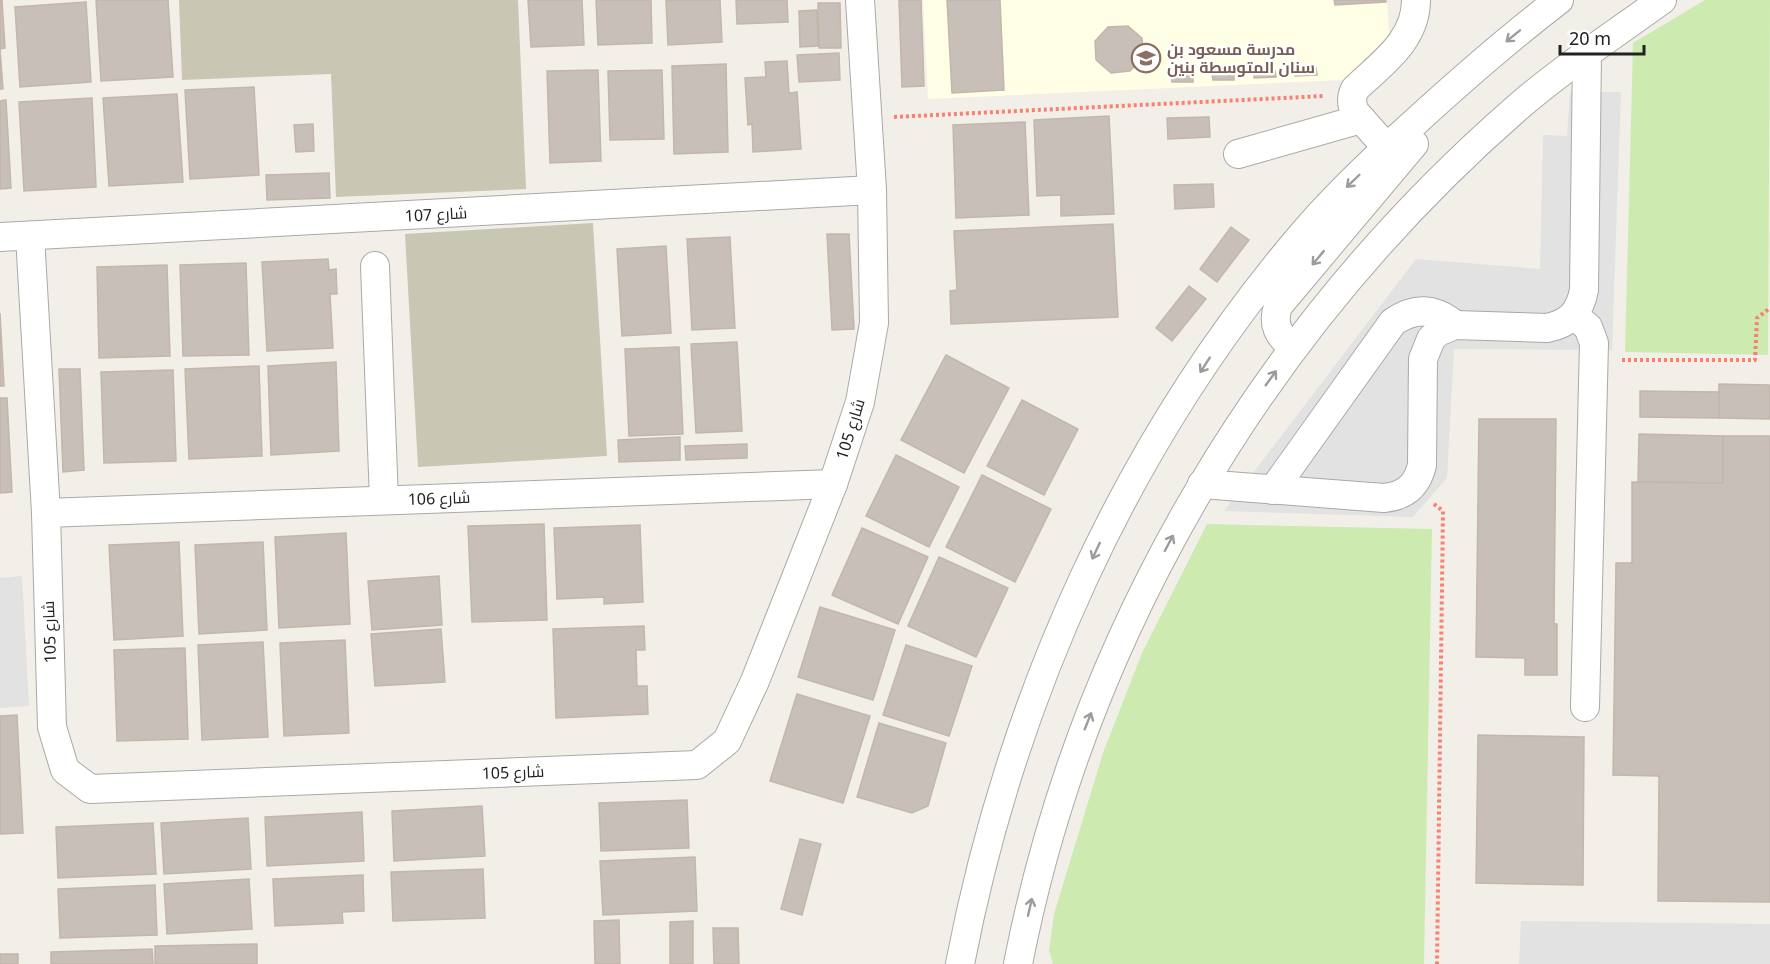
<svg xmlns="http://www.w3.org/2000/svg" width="1770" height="964" viewBox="0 0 1770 964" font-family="'Noto Sans',Cairo,sans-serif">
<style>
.education{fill:#ffffe5}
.construction{fill:#c7c7b4}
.grass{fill:#cdebb0}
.parking{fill:#e2e2e2}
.building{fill:#c7bfb8;stroke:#c4b6ab;stroke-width:1.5}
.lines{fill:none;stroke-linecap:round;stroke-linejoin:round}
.minor-casing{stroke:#a9a9a9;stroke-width:30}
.path{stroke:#fa8072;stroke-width:4;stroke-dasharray:3 3;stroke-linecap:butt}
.minor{stroke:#fff;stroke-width:28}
.oneway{stroke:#9c9c9c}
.labels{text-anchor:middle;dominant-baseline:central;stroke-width:4.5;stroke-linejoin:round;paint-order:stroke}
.education-label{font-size:16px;font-weight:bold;fill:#785e54;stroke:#fff;text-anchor:start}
.street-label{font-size:16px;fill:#222;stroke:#fff}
</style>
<rect width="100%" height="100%" fill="#f2efe9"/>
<polygon class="education" points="923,0 1387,0 1389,36 1343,80 928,99"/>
<g class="construction">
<polygon points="179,0 518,0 526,189 336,197 331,74 182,80"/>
<polygon points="593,223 607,456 418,467 405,234"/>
</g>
<g class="grass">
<polygon points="1705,0 1770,0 1768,355 1625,352 1633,43"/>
<polygon points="1207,524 1432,529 1424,964 1053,964 1049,950 1054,914 1103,753 1142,653"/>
</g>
<g class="parking">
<polygon points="1570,92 1621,92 1612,350 1454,349 1447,478 1413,517 1224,511 1416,259 1540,269 1543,135 1567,136"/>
<polygon points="22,576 29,706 0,708 0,578"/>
<polygon points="1521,921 1770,924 1770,964 1519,964"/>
</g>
<g class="building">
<polygon points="0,0 2,0 5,48 0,49 3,89 0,89"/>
<polygon points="96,0 168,0 173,77 101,81"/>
<polygon points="528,0 582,0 584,45 531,47"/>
<polygon points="596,0 651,0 652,43 598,45"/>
<polygon points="666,0 720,0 722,42 668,45"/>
<polygon points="736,0 787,0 788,22 737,24"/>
<polygon points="899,0 921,0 924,86 902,87"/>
<polygon points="947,0 1000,0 1004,90 952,93"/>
<polygon points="1334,0 1386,0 1386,2 1335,5"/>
<polygon points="86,2 91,82 20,87 15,7"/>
<polygon points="818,3 840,3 841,48 819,48"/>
<polygon points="817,10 818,46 800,47 799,11"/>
<polygon points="1128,26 1142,38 1143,57 1130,71 1111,73 1096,60 1095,41 1108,27"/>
<polygon points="839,53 840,80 799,82 797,55"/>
<polygon points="787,61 789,93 797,92 801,149 753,152 752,124 748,125 745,78 766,77 765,62"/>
<polygon points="726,64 728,152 674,154 672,66"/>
<polygon points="1316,68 1317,75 1295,76 1295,69"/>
<polygon points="598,70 601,161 550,163 547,71"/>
<polygon points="662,70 664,139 610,140 608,71"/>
<polygon points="1254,71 1275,71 1276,77 1254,78"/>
<polygon points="1234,73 1234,80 1213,80 1212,74"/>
<polygon points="1171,75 1193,75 1193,82 1172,82"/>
<polygon points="254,87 259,175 190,179 185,90"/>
<polygon points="177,94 183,182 109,186 103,98"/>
<polygon points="92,98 96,187 24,191 19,102"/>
<polygon points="6,100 11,188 0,189 0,101"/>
<polygon points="1109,116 1114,214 1061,216 1061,195 1037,196 1034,120"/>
<polygon points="1209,117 1210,137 1168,139 1167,118"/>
<polygon points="1025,122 1029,215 956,218 953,125"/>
<polygon points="313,124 314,151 296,152 294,125"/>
<polygon points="329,173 330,198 267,200 266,175"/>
<polygon points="1213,184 1214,207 1175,209 1174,185"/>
<polygon points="1113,224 1118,317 951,324 950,291 957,290 954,231"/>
<polygon points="1231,227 1249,240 1217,282 1200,269"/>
<polygon points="827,234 849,234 854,329 832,330"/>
<polygon points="730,237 735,328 692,330 687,239"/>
<polygon points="666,246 671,333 622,336 617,249"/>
<polygon points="328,259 329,270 336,269 337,294 330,294 333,348 267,351 262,262"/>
<polygon points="246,263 249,355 183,356 180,265"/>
<polygon points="167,265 170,356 99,358 97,267"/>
<polygon points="1189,286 1206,299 1172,341 1156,328"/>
<polygon points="0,313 4,386 0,386"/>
<polygon points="737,342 742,431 696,433 691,344"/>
<polygon points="679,347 683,434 629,436 625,349"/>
<polygon points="946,355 1009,388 964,473 901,440"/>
<polygon points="336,362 339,451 271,455 268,366"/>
<polygon points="259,366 262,456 189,459 185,369"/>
<polygon points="59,369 80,369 84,470 63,472"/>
<polygon points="173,370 176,461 104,463 101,372"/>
<polygon points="1719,384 1770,385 1770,419 1719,418"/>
<polygon points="1640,391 1719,392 1719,418 1640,417"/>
<polygon points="0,398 7,398 12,492 0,493"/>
<polygon points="1022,400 1078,429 1044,495 987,466"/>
<polygon points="1479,419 1556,419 1554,624 1557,624 1557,675 1525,675 1525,658 1476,657"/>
<polygon points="1639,434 1723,436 1723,483 1638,482"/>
<polygon points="1723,436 1770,436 1770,902 1658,901 1659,776 1613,775 1616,563 1632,563 1632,482 1723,483"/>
<polygon points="680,437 680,460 619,462 618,440"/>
<polygon points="747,444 747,458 686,460 685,446"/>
<polygon points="896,455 959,487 929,547 866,516"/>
<polygon points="982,475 1051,509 1015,582 946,547"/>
<polygon points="544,524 547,620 472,622 468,526"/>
<polygon points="640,525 643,602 604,604 604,597 557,599 554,528"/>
<polygon points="862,528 928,557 898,624 832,595"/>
<polygon points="346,533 350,624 279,628 275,537"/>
<polygon points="179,542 183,636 114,640 109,545"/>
<polygon points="263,542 267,630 199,634 195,545"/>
<polygon points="939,557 1008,588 976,657 908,626"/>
<polygon points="439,576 442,625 372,630 368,581"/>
<polygon points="820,607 895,630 873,700 798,677"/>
<polygon points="644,626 645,650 636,650 637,686 647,686 648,714 556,718 553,629"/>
<polygon points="441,629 445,682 375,686 371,634"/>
<polygon points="345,640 349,733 284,736 280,643"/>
<polygon points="263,642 268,737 202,740 198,645"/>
<polygon points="906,645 972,666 949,736 883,715"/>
<polygon points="185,648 188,739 117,741 114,650"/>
<polygon points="797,694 870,716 843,803 770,781"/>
<polygon points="17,715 23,833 0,834 0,716"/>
<polygon points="879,723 946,743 928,806 912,813 857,797"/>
<polygon points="1478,735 1584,737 1583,885 1476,883"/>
<polygon points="687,800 689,848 601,851 599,803"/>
<polygon points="482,806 485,856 394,861 392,811"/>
<polygon points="362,812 364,861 267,866 265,817"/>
<polygon points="248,818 251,869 164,874 161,823"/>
<polygon points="153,823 156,874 58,878 56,827"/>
<polygon points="800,839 821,844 802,915 781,909"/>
<polygon points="695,857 697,911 603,915 600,861"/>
<polygon points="483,869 485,918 393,921 391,872"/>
<polygon points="363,875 364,911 342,912 343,923 275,926 273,879"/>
<polygon points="249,879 252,929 167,934 164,884"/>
<polygon points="155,885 157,935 60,938 58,889"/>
<polygon points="619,920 620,964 595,964 594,921"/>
<polygon points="693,921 693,964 670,964 670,922"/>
<polygon points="713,928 738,928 739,964 714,964"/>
<polygon points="257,944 257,964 155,964 155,946"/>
<polygon points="152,949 153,964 51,964 51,952"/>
<rect x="0" y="954" width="18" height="10"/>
</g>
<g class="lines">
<g class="minor-casing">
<g id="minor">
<path d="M1387 148 1355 112C1351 104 1351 97 1355 89 1381 64 1416 41 1416 0"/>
<polyline points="1238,154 1361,119"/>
<polyline points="30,236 46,513 52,727 65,770 90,789 697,765 727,741 755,681 833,484 860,402 874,323 872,190 860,0"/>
<polyline points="0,237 872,190"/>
<polyline points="375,266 384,500"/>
<polyline points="1574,316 1588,327 1594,343 1585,707"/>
<path d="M1294 347C1278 337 1272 324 1278 306L1414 144"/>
<path d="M1202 484 1384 498C1405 496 1417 486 1422 465L1423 359 1431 339 1438 332 1455 325 1547 328C1569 324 1580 312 1584 290L1587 54"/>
<path d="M1273 490 1393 322C1415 307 1435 308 1455 325"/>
<polyline points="46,513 833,484"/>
<path d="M960 964C1011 699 1125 443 1301 236 1335 196 1373 160 1412 125 1460 81 1508 39 1559 0"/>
<path d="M1018 964C1083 632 1263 329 1518 107 1563 68 1614 35 1662 0"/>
</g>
</g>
<g class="path">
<polyline points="894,117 1324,96"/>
<polyline points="1622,360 1755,360 1757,318 1770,308"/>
<polyline points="1434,504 1443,511 1437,964"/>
</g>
<use href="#minor" class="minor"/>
</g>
<defs><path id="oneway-shaft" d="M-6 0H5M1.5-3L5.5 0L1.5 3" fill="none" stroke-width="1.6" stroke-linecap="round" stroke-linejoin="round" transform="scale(1.5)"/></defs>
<g class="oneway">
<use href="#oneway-shaft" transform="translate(1513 36) rotate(141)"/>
<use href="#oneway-shaft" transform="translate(1353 181) rotate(136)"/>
<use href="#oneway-shaft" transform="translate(1318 258) rotate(130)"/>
<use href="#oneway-shaft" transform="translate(1205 365) rotate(123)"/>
<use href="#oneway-shaft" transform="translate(1271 378) rotate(-54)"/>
<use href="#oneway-shaft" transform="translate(1169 543) rotate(-62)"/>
<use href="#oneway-shaft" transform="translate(1096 551) rotate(115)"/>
<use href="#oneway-shaft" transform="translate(1088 721) rotate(-68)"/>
<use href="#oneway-shaft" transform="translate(1030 907) rotate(-77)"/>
</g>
<defs>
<g id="school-ring" transform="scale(1.5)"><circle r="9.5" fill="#fff" stroke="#8d6e63" stroke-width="1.5"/><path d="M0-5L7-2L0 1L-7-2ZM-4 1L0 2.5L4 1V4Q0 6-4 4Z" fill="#8d6e63"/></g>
</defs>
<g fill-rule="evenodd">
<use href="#school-ring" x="1146" y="58"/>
</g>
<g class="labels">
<g class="education-label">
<text x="1167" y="49">مدرسة مسعود بن<tspan x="1167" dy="18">سنان المتوسطة بنين</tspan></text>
</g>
<g class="street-label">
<text transform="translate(436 214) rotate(-3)">شارع 107</text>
<text transform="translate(850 429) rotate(-73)">شارع 105</text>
<text transform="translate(439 498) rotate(-2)">شارع 106</text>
<text transform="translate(49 632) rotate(-92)">شارع 105</text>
<text transform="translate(513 772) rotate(-2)">شارع 105</text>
</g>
</g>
<path d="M1560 45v9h84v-9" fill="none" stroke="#222222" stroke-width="3"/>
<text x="1569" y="45" font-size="18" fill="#222222" stroke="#ffffff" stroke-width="4.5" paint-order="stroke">20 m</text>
</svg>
